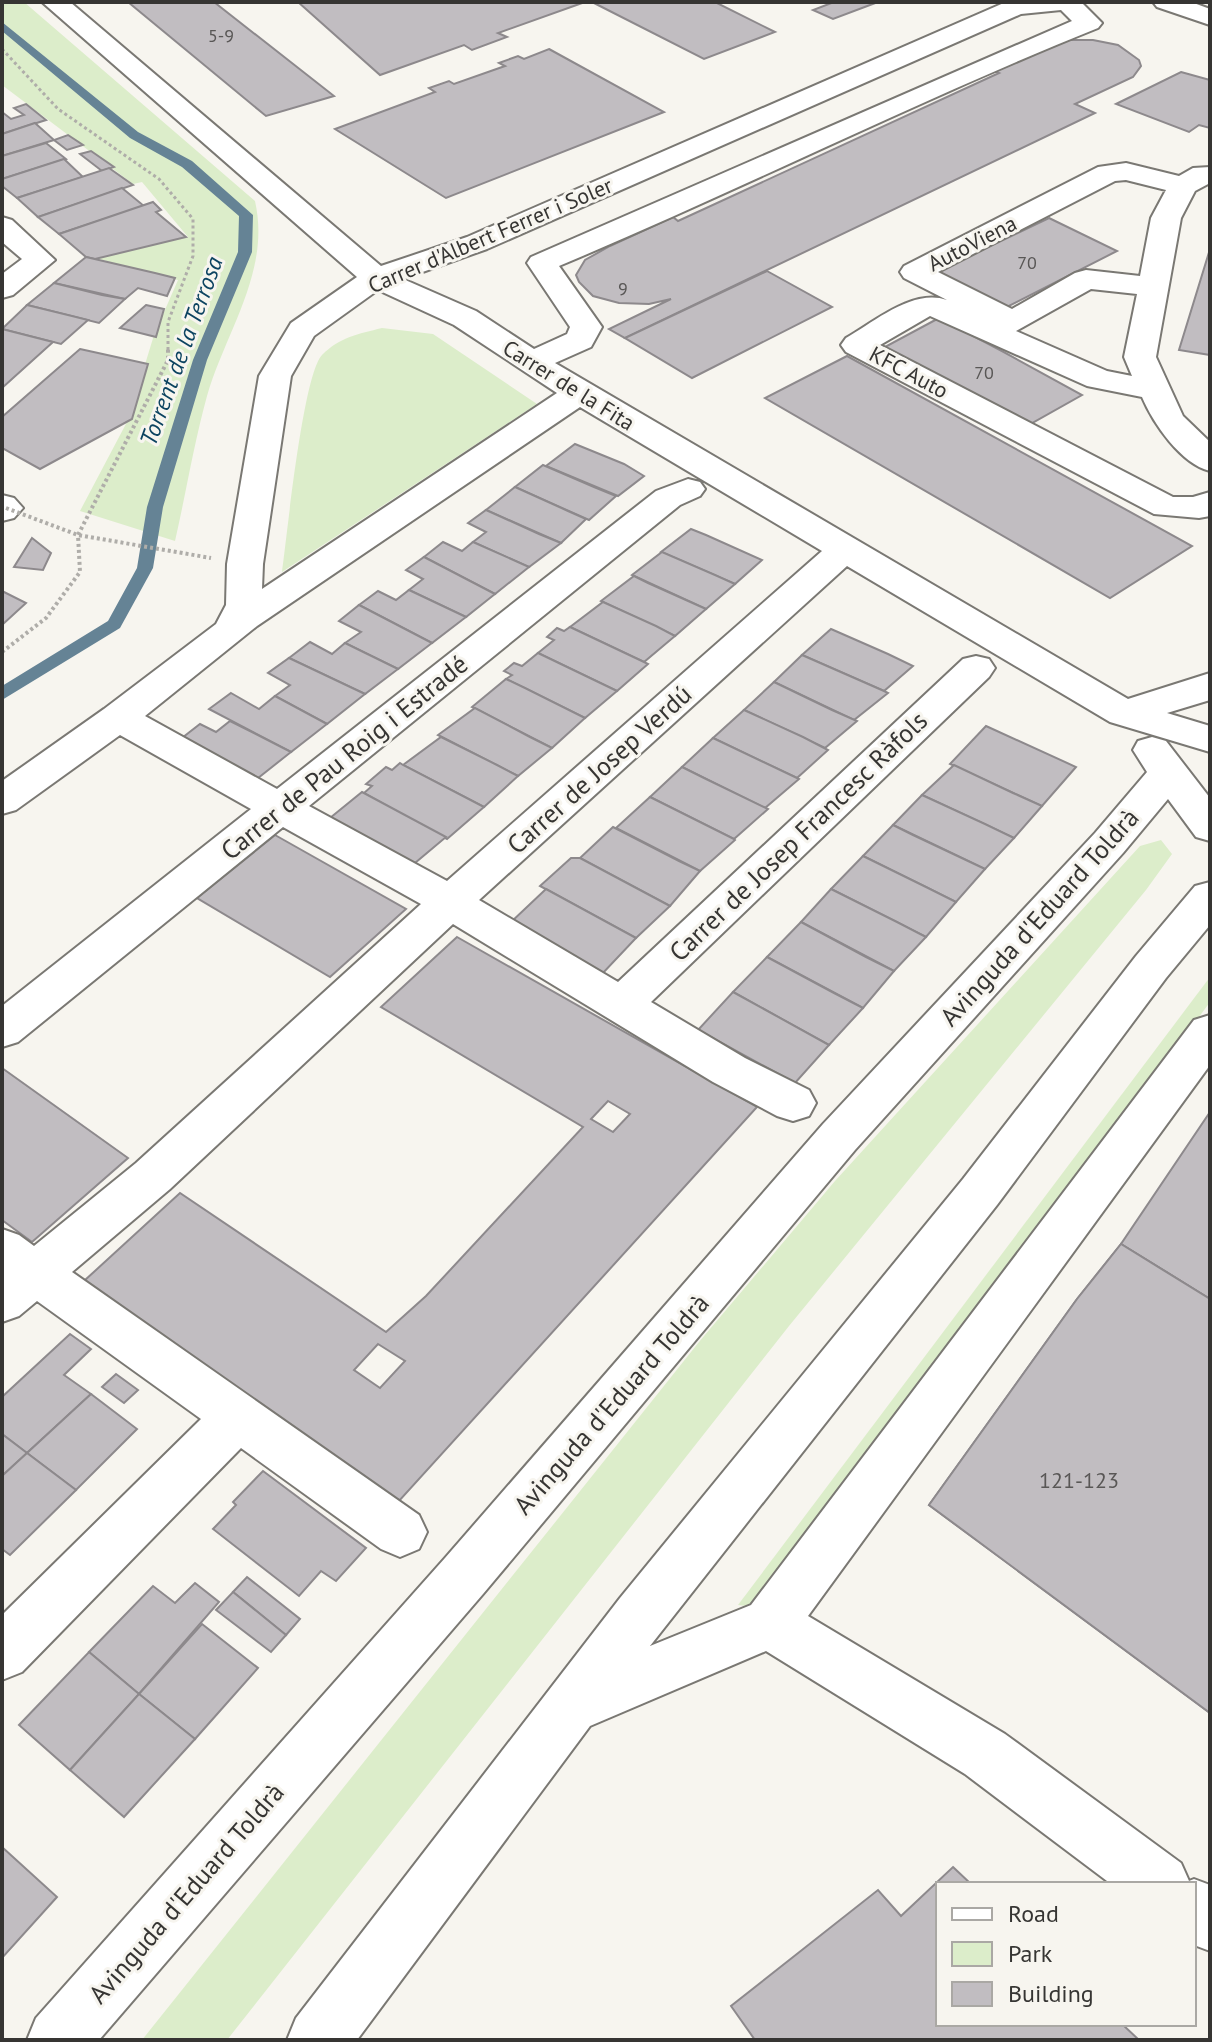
<svg xmlns="http://www.w3.org/2000/svg" width="1212" height="2042" viewBox="0 0 1212 2042" font-family="'PT Sans',sans-serif">
<style>
.green{fill:#dcedca}
.lines{fill:none;stroke-linecap:round;stroke-linejoin:round}
.stream{fill:#658395;fill-rule:evenodd}
.building{fill:#c1bdc1;stroke:#8d898c;stroke-width:2;fill-rule:evenodd}
.minor-casing{stroke:#7a7873;stroke-width:4}
.path-far1{stroke:#afada9;stroke-width:3;stroke-dasharray:3 3;stroke-linecap:butt}
.path{stroke:#afada9;stroke-width:4;stroke-dasharray:3 3;stroke-linecap:butt}
.minor{fill:#fff;fill-rule:evenodd}
.path-bridge{stroke:#afada9;stroke-width:4;stroke-dasharray:3 3;stroke-linecap:butt}
.labels{text-anchor:middle;dominant-baseline:central;stroke-width:6;stroke-linejoin:round;paint-order:stroke}
.far-number-label{font-size:18px;fill:#595756}
.far-street-label{font-size:22px;fill:#363533;stroke:#f7f5ef}
.number-label{font-size:22px;fill:#595756}
.far-water-label{font-size:24px;font-style:italic;fill:#0d4461;stroke:#f7f5ef}
.street-label{font-size:26px;fill:#363533;stroke:#f7f5ef}
</style>
<rect width="100%" height="100%" fill="#f7f5ef"/>
<g class="green">
<path d="M2 2H24L255 201C271 271 226 331 207 396 194 443 186 493 175 541L80 511 128 420 154 335 178 280 95 258 188 237 142 182 133 184 2 85Z"/>
<path d="M382 328 433 334 537 404 282 572C287 536 303 375 322 355 340 337 358 334 382 328Z"/>
<polygon points="1161,840 1172,854 1146,890 789,1326 227,2040 142,2040 699,1342 835,1181 1140,846"/>
<polygon points="1210,977 1210,1002 1023,1256 756,1607 738,1605"/>
</g>
<g class="lines">
<polygon class="stream" points="2,22 138,132 192,161 253,215 252,252 207,360 163,507 153,568 120,628 2,700 2,686 108,621 137,568 147,507 193,360 238,252 239,216 182,167 130,138 2,31"/>
</g>
<g class="building">
<polygon points="128,2 214,2 334,96 266,116"/>
<polygon points="298,2 585,2 498,33 507,37 472,50 464,45 380,75"/>
<polygon points="592,2 715,2 775,32 704,59"/>
<polygon points="834,2 878,2 833,19 813,10"/>
<polygon points="1068,40 1093,40 1118,45 1139,60 1141,66 1133,77 1075,104 1095,113 625,338 609,329 671,299 649,304 619,303 593,296 579,282 576,275 585,260 610,246 673,217 678,221 999,73 994,71"/>
<polygon points="549,49 664,112 446,198 335,129 435,92 429,88 449,81 454,84 505,66 499,63 518,56 524,59"/>
<polygon points="1181,72 1210,80 1210,128 1199,125 1189,132 1116,104"/>
<polygon points="26,104 46,120 2,134 2,112 11,119 24,115 14,108"/>
<polygon points="35,123 54,140 2,156 2,134"/>
<polygon points="68,135 83,145 67,150 54,140"/>
<polygon points="46,143 66,159 2,179 2,156"/>
<polygon points="91,151 114,167 102,171 80,154"/>
<polygon points="64,159 83,177 17,198 2,186 2,179"/>
<polygon points="109,168 133,185 38,217 17,198"/>
<polygon points="122,188 144,206 59,234 38,217"/>
<polygon points="153,202 161,210 156,212 186,237 95,259 86,257 59,234"/>
<polygon points="1049,218 1117,251 1005,308 936,272"/>
<polygon points="1210,249 1210,355 1179,350"/>
<polygon points="86,257 155,273 175,278 167,296 138,288 125,299 54,283"/>
<polygon points="767,271 832,307 692,378 625,338"/>
<polygon points="54,283 102,295 125,299 99,323 27,305"/>
<polygon points="27,305 72,316 88,320 61,344 2,329"/>
<polygon points="146,305 164,309 156,337 120,328"/>
<polygon points="939,318 1000,350 1082,395 1025,427 883,348"/>
<polygon points="2,329 53,342 2,388"/>
<polygon points="80,349 148,364 132,419 40,469 2,448 2,417"/>
<polygon points="847,356 1192,546 1110,598 765,398"/>
<polygon points="575,444 624,464 644,476 618,496 546,466"/>
<polygon points="543,465 594,487 616,496 589,520 515,487"/>
<polygon points="515,487 568,511 586,519 561,543 486,510"/>
<polygon points="486,510 539,534 561,543 529,567 473,542 486,532 468,523"/>
<polygon points="691,529 706,535 762,560 735,584 661,552"/>
<polygon points="32,538 51,553 43,570 14,567"/>
<polygon points="443,542 462,551 473,542 529,567 495,594 424,557"/>
<polygon points="662,552 715,575 735,584 706,609 632,575"/>
<polygon points="424,557 495,594 466,617 409,590 423,579 406,570"/>
<polygon points="634,576 648,583 706,609 675,636 601,601"/>
<polygon points="409,590 466,617 432,643 359,605 378,591 396,600"/>
<polygon points="2,591 26,603 2,625"/>
<polygon points="603,602 656,626 675,636 644,662 570,627"/>
<polygon points="359,605 432,643 398,669 345,643 361,632 339,621"/>
<polygon points="570,627 644,662 648,664 617,691 538,653 554,640 547,637 557,628 564,631"/>
<polygon points="831,629 888,654 913,666 884,691 802,655"/>
<polygon points="310,642 332,654 345,643 398,669 365,694 289,658"/>
<polygon points="538,653 617,691 585,718 506,679 512,675 504,671 514,663 522,666"/>
<polygon points="802,655 884,691 888,693 854,720 774,682"/>
<polygon points="289,658 365,694 327,724 275,696 290,685 268,673"/>
<polygon points="506,679 525,688 585,718 552,748 472,707"/>
<polygon points="774,682 832,710 857,721 825,748 744,710"/>
<polygon points="231,693 259,709 275,696 327,724 291,752 209,709"/>
<polygon points="475,708 530,737 552,748 518,776 438,735"/>
<polygon points="744,710 803,737 828,750 797,778 713,738"/>
<polygon points="230,721 291,752 253,782 178,741 200,724 216,732"/>
<polygon points="986,726 1076,767 1042,806 950,764"/>
<polygon points="441,737 497,765 518,776 484,807 403,765"/>
<polygon points="713,738 797,778 799,779 765,808 682,767"/>
<polygon points="400,763 403,765 484,807 447,839 364,793 372,786 366,784 386,767 392,770"/>
<polygon points="954,765 1013,793 1042,806 1014,838 922,795"/>
<polygon points="682,767 704,778 768,809 734,839 650,797"/>
<polygon points="362,792 446,837 409,868 325,822"/>
<polygon points="922,795 985,824 1014,838 985,869 893,825"/>
<polygon points="650,797 734,839 735,840 700,871 616,828"/>
<polygon points="893,825 913,835 985,869 956,902 863,856"/>
<polygon points="613,827 679,861 700,871 670,906 580,858"/>
<polygon points="275,835 406,909 330,977 197,898"/>
<polygon points="863,856 928,888 956,902 926,937 831,889"/>
<polygon points="571,858 580,858 670,906 636,938 540,886"/>
<polygon points="546,889 636,938 602,974 510,923"/>
<polygon points="831,889 897,922 926,937 894,971 801,922"/>
<polygon points="801,922 866,957 894,971 863,1008 767,957"/>
<path d="M457 937 757 1107 399 1501 84 1281 180 1193 386 1332 426 1296 583 1127 381 1007ZM608 1101 630 1114 613 1132 591 1119ZM378 1344 405 1361 380 1388 354 1370Z"/>
<polygon points="767,957 834,993 863,1008 829,1045 733,992"/>
<polygon points="733,992 829,1045 795,1083 698,1030"/>
<polygon points="2,1068 128,1158 32,1242 2,1220"/>
<polygon points="1210,1112 1210,1299 1121,1244"/>
<polygon points="1121,1244 1210,1299 1210,1713 929,1505 1077,1299"/>
<polygon points="1121,1244 1210,1299 1210,1713 929,1505 1077,1299"/>
<polygon points="70,1334 91,1349 64,1375 91,1394 27,1453 2,1434 2,1397"/>
<polygon points="116,1374 138,1390 124,1403 102,1387"/>
<polygon points="91,1394 137,1429 76,1490 27,1453"/>
<polygon points="2,1434 27,1453 2,1476"/>
<polygon points="27,1453 76,1490 10,1555 2,1549 2,1476"/>
<polygon points="263,1471 366,1548 336,1581 321,1571 299,1596 213,1529 236,1505 233,1502"/>
<polygon points="247,1577 300,1619 286,1635 233,1592"/>
<polygon points="195,1583 219,1602 139,1694 89,1652 153,1586 175,1603"/>
<polygon points="233,1592 286,1635 271,1652 216,1610"/>
<polygon points="202,1624 258,1668 195,1739 139,1694"/>
<polygon points="89,1652 139,1694 70,1770 19,1725"/>
<polygon points="139,1694 195,1739 124,1817 70,1770"/>
<polygon points="2,1847 57,1897 2,1958"/>
<polygon points="953,1867 971,1884 938,1884 938,2024 1122,2024 1139,2040 755,2040 731,2006 878,1890 901,1916"/>
</g>
<g class="lines">
<g class="minor-casing">
<g id="minor">
<path d="M42 2H70L381 266 467 237 1006 2H1081L1102 23 1098 28C916 101 740 190 559 266L602 327 591 347 555 363 1128 699 1210 673V700L1167 713 1210 726V752L1110 722 847 566 479 900 618 982 963 659 976 656 989 659 995 668 989 677 651 1002 745 1058 809 1090 816 1103 809 1116 793 1121 777 1116 713 1082 453 924 170 1189 72 1272 419 1515 427 1532 419 1549 400 1557 381 1549 241 1448 22 1672 2 1680V1615L201 1419 37 1301 19 1316 2 1322V1229L19 1235 34 1246 136 1163 421 904 283 827 18 1042 2 1047V1006L251 809 120 735 16 810 2 814V781L104 709 216 624 226 605 227 564 259 376 291 323 357 277ZM1061 10 1072 21 531 257 527 263 570 327 567 334 534 349 476 311 403 279 487 249 1021 14ZM378 290 454 325 557 393 262 589 263 564 291 376 314 336ZM580 407 822 551 447 881 309 806 680 505 700 496 705 489 700 482 688 479 656 491 277 789 145 716 257 626Z"/>
<polygon points="1153,2 1191,2 1210,9 1210,25 1157,7"/>
<path d="M1126 163 1179 176 1193 168 1210 167V183L1195 191 1181 218 1156 357 1183 416 1210 442V471C1181 464 1153 423 1142 397L1087 386 930 316 880 345 1173 497H1193L1210 492V516L1199 518 1154 514 846 352 841 345 846 338C874 322 913 288 947 300L904 278 900 272 904 266 1098 167ZM1126 180 1166 190 1151 218 1140 276 1086 270 1075 273 1012 309 938 272 1115 181ZM1091 289 1137 294 1124 357 1132 376 1107 371 1016 331Z"/>
<polygon points="2,217 12,220 55,260 13,295 2,298 2,274 22,259 2,242"/>
<polygon points="2,495 14,498 23,508 14,518 2,521"/>
<polygon points="1152,737 1166,741 1210,798 1210,841 1196,837 1168,799 1123,853 855,1150 483,1594 99,2040 27,2040 36,2018 445,1558 823,1124 1095,833 1147,772 1133,750 1138,741"/>
<polygon points="1210,882 1210,925 1166,978 997,1205 650,1646 751,1605 1194,1020 1210,1015 1210,1065 808,1616 1005,1734 1181,1863 1189,1881 1194,1879 1210,1885 1210,1951 1194,1945 1194,1884 1111,1884 965,1774 766,1651 590,1726 357,2040 287,2040 296,2018 620,1598 963,1179 1136,956 1195,886"/>
</g>
</g>
<polyline class="path-far1" points="2,49 58,109 159,179 193,219 193,256 168,322 168,351"/>
<polyline class="path" points="2,652 46,618 80,572 78,535 168,360 168,349"/>
<use href="#minor" class="minor"/>
<polyline class="path-bridge" points="6,508 78,535 211,558"/>
</g>
<g class="labels">
<g class="far-number-label">
<text x="221" y="35">5-9</text>
<text x="1027" y="262">70</text>
<text x="623" y="288">9</text>
<text x="984" y="372">70</text>
</g>
<g class="far-street-label">
<text transform="translate(490 235) rotate(-23)">Carrer d'Albert Ferrer i Soler</text>
<text transform="translate(972 243) rotate(-27)">AutoViena</text>
<text transform="translate(909 372) rotate(28)">KFC Auto</text>
<text transform="translate(569 385) rotate(32)">Carrer de la Fita</text>
</g>
<g class="number-label">
<text x="1079" y="1480">121-123</text>
</g>
<g class="far-water-label">
<text transform="translate(181 351) rotate(-70)">Torrent de la Terrosa</text>
</g>
<g class="street-label">
<text transform="translate(344 757) rotate(-39)">Carrer de Pau Roig i Estradé</text>
<text transform="translate(599 769) rotate(-42)">Carrer de Josep Verdú</text>
<text transform="translate(798 836) rotate(-44)">Carrer de Josep Francesc Ràfols</text>
<text transform="translate(1039 917) rotate(-48)">Avinguda d'Eduard Toldrà</text>
<text transform="translate(611 1404) rotate(-49)">Avinguda d'Eduard Toldrà</text>
<text transform="translate(186 1893) rotate(-49)">Avinguda d'Eduard Toldrà</text>
</g>
</g>
<rect width="1212" height="2042" fill="none" stroke="#363533" stroke-width="8"/>
<rect x="936" y="1882" width="260" height="144" fill="#f7f5ef" stroke="#aaa8a4" stroke-width="2"/>
<rect x="952" y="1908" width="40" height="12" fill="#ffffff" stroke="#aaa8a4" stroke-width="2"/>
<text x="1008" y="1922" font-size="24" fill="#363533">Road</text>
<rect x="952" y="1942" width="40" height="24" fill="#dcedca" stroke="#aaa8a4" stroke-width="2"/>
<text x="1008" y="1962" font-size="24" fill="#363533">Park</text>
<rect x="952" y="1982" width="40" height="24" fill="#c1bdc1" stroke="#aaa8a4" stroke-width="2"/>
<text x="1008" y="2002" font-size="24" fill="#363533">Building</text>
</svg>
